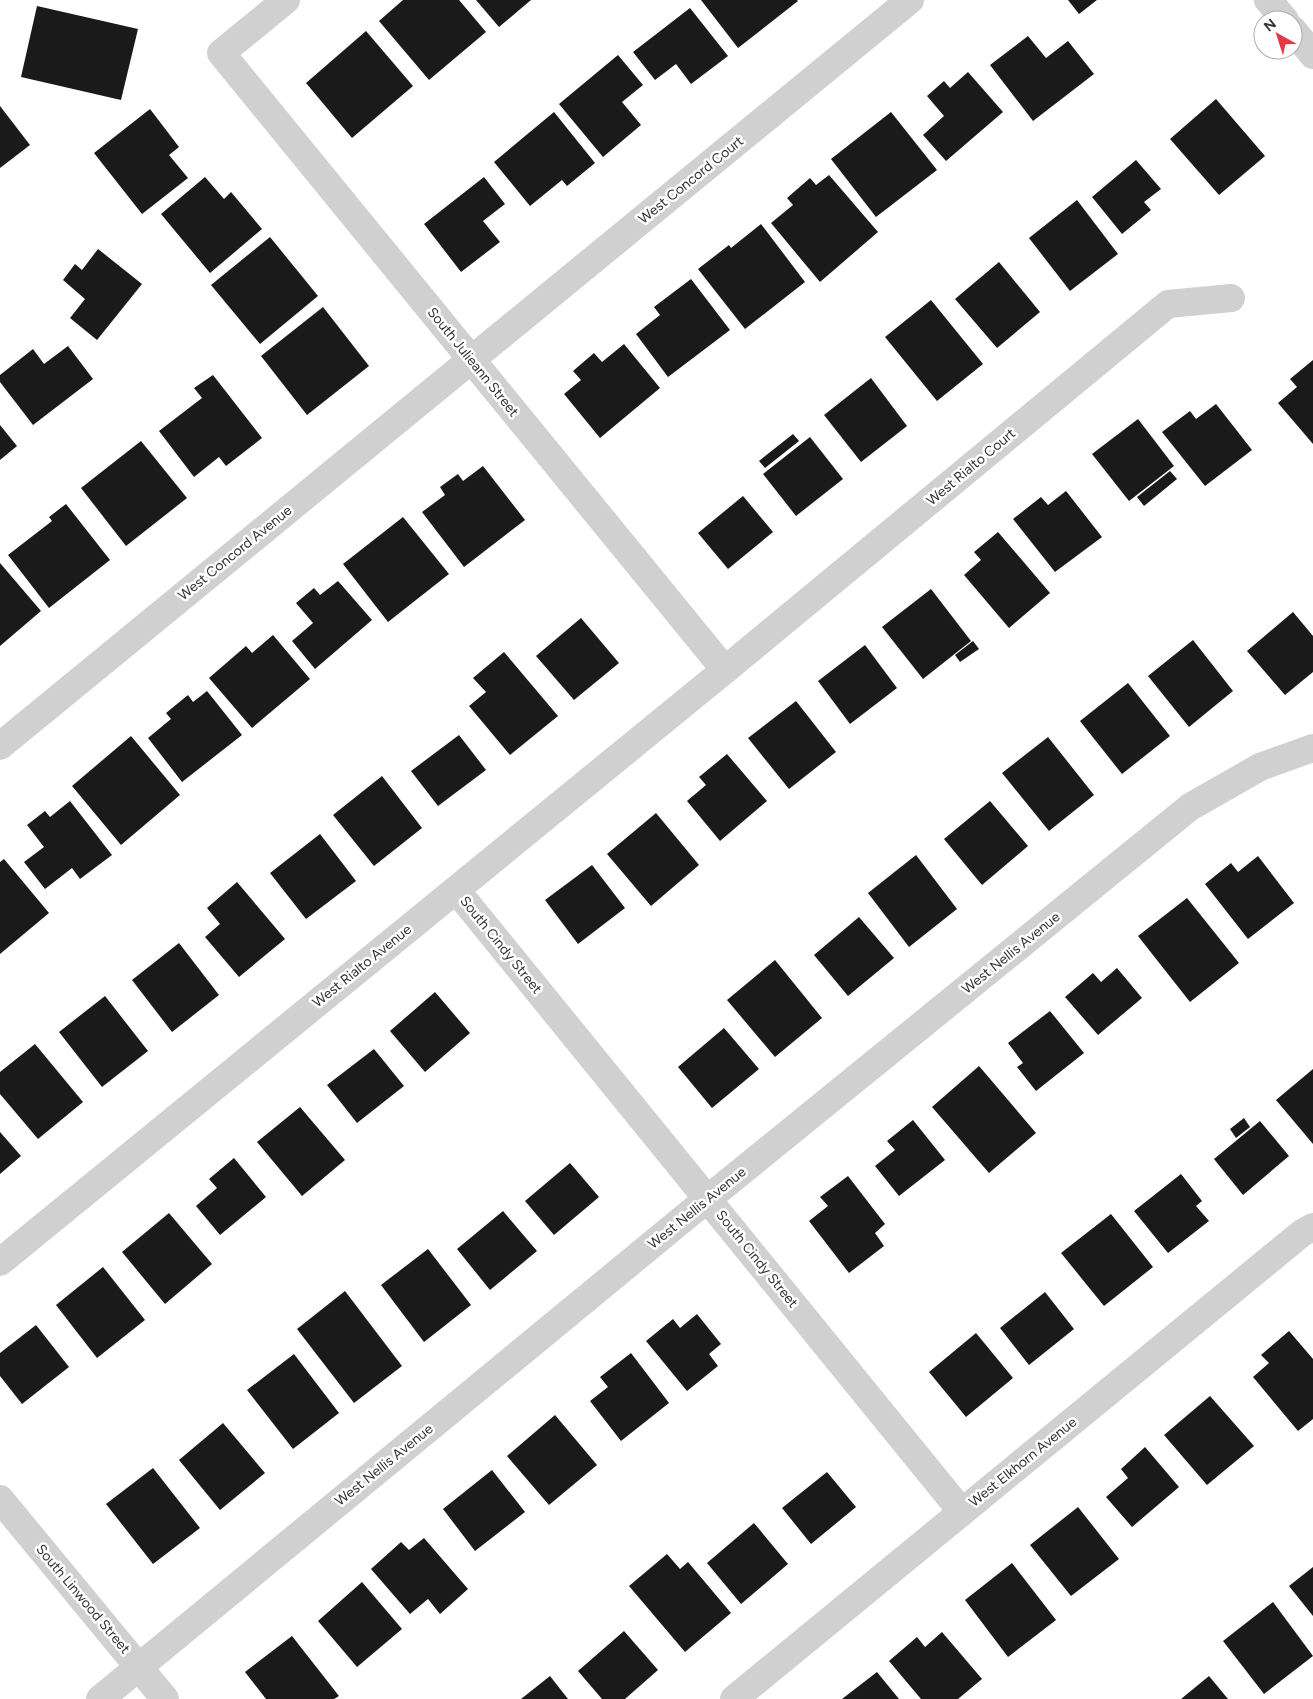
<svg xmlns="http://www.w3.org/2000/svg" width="1313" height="1699" viewBox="0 0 1313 1699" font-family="Figtree,sans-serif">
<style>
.building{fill:#1a1a1a}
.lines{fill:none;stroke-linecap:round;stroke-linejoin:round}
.minor{stroke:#d0d0d0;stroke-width:28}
.tertiary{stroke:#d0d0d0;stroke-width:28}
.labels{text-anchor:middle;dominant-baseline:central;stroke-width:5;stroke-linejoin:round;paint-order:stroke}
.street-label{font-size:14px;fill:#333;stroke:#fff}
</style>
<rect width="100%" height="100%" fill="#fff"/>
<g class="building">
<polygon points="403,0 459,0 486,32 429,80 379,21"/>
<polygon points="476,0 531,0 499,27"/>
<polygon points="701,0 797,0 798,1 738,48"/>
<polygon points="1068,0 1097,0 1079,14"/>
<polygon points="37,6 138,29 121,100 21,77"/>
<polygon points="690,8 728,56 691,84 676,64 655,80 633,52"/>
<polygon points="366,31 413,86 352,138 306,83"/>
<polygon points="1028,36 1046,58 1068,41 1094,74 1033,121 990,65"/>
<polygon points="618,55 643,85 622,102 641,125 603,157 559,104"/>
<polygon points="968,72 1003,112 946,161 923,135 944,116 927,96 944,81 950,88"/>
<polygon points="1216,99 1265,156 1219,195 1170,139"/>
<polygon points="0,106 30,145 0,168"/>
<polygon points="150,109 179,147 169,155 188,178 142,214 94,153"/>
<polygon points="554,112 595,163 567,186 562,180 530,206 494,162"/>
<polygon points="891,112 937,170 876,217 831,159"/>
<polygon points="1136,160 1161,189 1144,202 1151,210 1122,234 1092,197"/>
<polygon points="829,175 878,232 820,282 771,223 793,205 787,198 810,178 816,185"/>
<polygon points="205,177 224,199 231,192 262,229 210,273 161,214"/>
<polygon points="484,177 505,204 483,221 500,242 461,272 424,224"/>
<polygon points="1077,200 1118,254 1070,291 1029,238"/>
<polygon points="761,224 805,282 745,329 698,269 729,245 731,248"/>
<polygon points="270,237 318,296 260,344 211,285"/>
<polygon points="98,249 142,284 97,340 70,318 85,299 63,280 75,264 82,270"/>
<polygon points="999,262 1040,312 997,348 955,299"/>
<polygon points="691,279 730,330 668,377 636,334 660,315 654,307"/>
<polygon points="931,300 983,364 937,401 885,337"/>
<polygon points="323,307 369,366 307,415 261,356"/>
<polygon points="624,344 660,388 600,438 564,394 581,380 573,371 594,353 602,362"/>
<polygon points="68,346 93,379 33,425 0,382 0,375 33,349 44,364"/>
<polygon points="1313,360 1313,444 1278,403 1297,387 1290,379"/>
<polygon points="213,375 262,438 226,466 219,457 194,477 159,431 202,398 194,388"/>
<polygon points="871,378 907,426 861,462 824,415"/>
<polygon points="1216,404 1252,450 1205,486 1162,432 1190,411 1196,419"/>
<polygon points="1138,419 1174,466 1129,501 1092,454"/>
<polygon points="0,425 17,446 0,460"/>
<polygon points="793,434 799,441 765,468 759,461"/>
<polygon points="810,437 843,479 796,516 763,474"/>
<polygon points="141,441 187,498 126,546 81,488"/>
<polygon points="483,466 525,520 464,567 422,512 445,495 440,487 458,474 463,481"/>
<polygon points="1170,471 1177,479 1144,506 1137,497"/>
<polygon points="1066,491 1102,537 1055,572 1013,519 1041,497 1048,505"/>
<polygon points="743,496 773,532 728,569 698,533"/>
<polygon points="66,504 110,560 49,608 8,555 52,521 49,517"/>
<polygon points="403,517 449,574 388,622 343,564"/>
<polygon points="998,532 1050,593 1009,628 964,575 981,560 974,552"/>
<polygon points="0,563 41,611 0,646"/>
<polygon points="338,581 372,620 315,669 292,641 313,623 296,603 314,588 320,595"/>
<polygon points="931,589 971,641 923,679 882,627"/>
<polygon points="1293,612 1313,636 1313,672 1285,695 1247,651"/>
<polygon points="581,618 619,663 574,700 536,656"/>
<polygon points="273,635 310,679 252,728 209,678 246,646 252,653"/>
<polygon points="1193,640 1233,691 1189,727 1148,676"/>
<polygon points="973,641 979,649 960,662 955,655"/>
<polygon points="865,645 897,688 850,724 818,681"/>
<polygon points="504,652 558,716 510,755 469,706 486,692 473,678"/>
<polygon points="1128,683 1170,736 1122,774 1080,721"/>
<polygon points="207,691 242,735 182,782 148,738 171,719 166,713 188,695 193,702"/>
<polygon points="796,701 836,752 789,789 748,738"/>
<polygon points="459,735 486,770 438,806 411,771"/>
<polygon points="131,736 180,795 121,845 72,786"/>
<polygon points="1048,737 1094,795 1049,831 1002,773"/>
<polygon points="727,754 767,801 720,841 687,801 706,785 699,777"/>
<polygon points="382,776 422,828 374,866 333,815"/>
<polygon points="70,801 112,855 80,879 72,868 45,889 24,862 44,847 27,825 45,811 50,817"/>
<polygon points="990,801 1028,846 982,885 944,839"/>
<polygon points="656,813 699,865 651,906 607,854"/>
<polygon points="320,834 356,881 306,919 270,873"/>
<polygon points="916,855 957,909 909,947 868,893"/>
<polygon points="1258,856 1294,903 1248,939 1205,884 1231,863 1238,872"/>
<polygon points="4,859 49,913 0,954 0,862"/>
<polygon points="592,865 625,908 578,944 545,900"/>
<polygon points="237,882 285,939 239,977 205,937 220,924 207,908"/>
<polygon points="1187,898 1239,963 1190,1002 1138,936"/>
<polygon points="859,917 894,958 848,996 814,955"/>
<polygon points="179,943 219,995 172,1032 132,980"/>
<polygon points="775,960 822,1018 775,1057 727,1000"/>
<polygon points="1117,968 1142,998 1098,1035 1065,997 1093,973 1101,982"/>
<polygon points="435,992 470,1033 425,1072 390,1031"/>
<polygon points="105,996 148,1051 102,1087 59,1032"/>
<polygon points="1050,1011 1084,1053 1036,1091 1017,1067 1023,1063 1008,1043"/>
<polygon points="724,1028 759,1069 712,1108 678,1067"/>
<polygon points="35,1044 83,1102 38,1139 0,1094 0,1072"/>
<polygon points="374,1049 404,1086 357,1123 327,1085"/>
<polygon points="979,1066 1036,1133 989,1173 932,1107"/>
<polygon points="1313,1069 1313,1144 1276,1100"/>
<polygon points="300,1107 345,1160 302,1196 257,1142"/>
<polygon points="1244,1118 1250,1127 1236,1138 1230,1129"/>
<polygon points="913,1120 945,1160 899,1196 875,1166 895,1150 887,1141"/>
<polygon points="1260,1121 1289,1156 1243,1195 1214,1159"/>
<polygon points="0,1132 21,1156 0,1174"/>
<polygon points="234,1158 266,1197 220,1235 196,1206 217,1188 209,1179"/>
<polygon points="570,1163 599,1197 554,1235 525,1201"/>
<polygon points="1181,1174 1202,1201 1196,1206 1209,1221 1168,1253 1134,1211"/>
<polygon points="848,1176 885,1224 875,1233 884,1246 849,1273 809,1221 828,1206 820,1197"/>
<polygon points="503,1211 537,1251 490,1290 457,1249"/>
<polygon points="169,1213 212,1264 165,1304 122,1252"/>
<polygon points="1111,1214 1153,1267 1104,1306 1061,1253"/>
<polygon points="428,1249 471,1305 424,1342 381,1285"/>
<polygon points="103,1267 145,1320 97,1358 56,1305"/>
<polygon points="345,1291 402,1366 354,1403 297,1329"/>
<polygon points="1045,1292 1074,1329 1029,1365 1000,1328"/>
<polygon points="697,1314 721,1344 709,1354 718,1366 687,1391 646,1341 673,1319 680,1328"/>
<polygon points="36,1325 69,1367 22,1404 0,1376 0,1353"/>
<polygon points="1289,1331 1313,1359 1313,1419 1298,1431 1253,1377 1269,1363 1261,1355"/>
<polygon points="976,1333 1013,1378 966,1417 929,1372"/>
<polygon points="631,1353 669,1403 621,1441 590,1401 608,1387 600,1377"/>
<polygon points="294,1354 339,1413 293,1449 247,1390"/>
<polygon points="1210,1396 1254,1446 1207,1485 1164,1435"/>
<polygon points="555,1415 597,1465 549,1505 507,1456"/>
<polygon points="223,1423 265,1473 220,1510 179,1460"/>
<polygon points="1145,1447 1179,1487 1132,1527 1106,1497 1128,1478 1121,1469"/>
<polygon points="153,1468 200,1528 153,1564 106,1504"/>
<polygon points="492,1470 525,1512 475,1551 443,1509"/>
<polygon points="827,1472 856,1507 811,1544 782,1508"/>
<polygon points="1078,1507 1119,1559 1071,1596 1030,1545"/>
<polygon points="754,1523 788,1564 741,1604 707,1563"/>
<polygon points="424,1538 468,1589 440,1614 428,1599 410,1614 371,1569 401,1542 409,1550"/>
<polygon points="667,1554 680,1569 688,1562 731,1613 685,1652 629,1586"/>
<polygon points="1012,1563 1056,1620 1008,1657 965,1600"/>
<polygon points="1313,1567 1313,1616 1289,1586"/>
<polygon points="362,1582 402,1629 357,1667 318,1621"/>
<polygon points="1273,1602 1313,1656 1264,1694 1223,1641"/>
<polygon points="624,1631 658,1670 625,1699 602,1699 578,1671"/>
<polygon points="942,1632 982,1679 958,1699 921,1699 889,1661 917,1637 925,1647"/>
<polygon points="292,1636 339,1696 334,1699 266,1699 245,1672"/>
<polygon points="877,1672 899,1699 842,1699"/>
<polygon points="550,1676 568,1699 521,1699"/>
<polygon points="1209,1676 1228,1699 1181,1699"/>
</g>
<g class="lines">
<g class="minor">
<polyline points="286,0 221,53 725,670"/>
<polyline points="1268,0 1285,20"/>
<polyline points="1293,30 1313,55"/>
<polyline points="0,746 910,0"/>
<polyline points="456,890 962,1512"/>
<polyline points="0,1262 725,670 1168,304 1231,298"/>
<polyline points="100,1699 678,1223 1190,807 1260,767 1313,748"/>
<polyline points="734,1699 1302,1233 1313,1227"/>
</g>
<polyline class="tertiary" points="0,1499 165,1699"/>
</g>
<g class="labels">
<g class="street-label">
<text transform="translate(691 180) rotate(-39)">West Concord Court</text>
<text transform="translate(473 362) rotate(51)">South Julieann Street</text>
<text transform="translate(971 467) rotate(-40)">West Rialto Court</text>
<text transform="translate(235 553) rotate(-39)">West Concord Avenue</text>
<text transform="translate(501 945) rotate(51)">South Cindy Street</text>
<text transform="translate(1011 953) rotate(-39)">West Nellis Avenue</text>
<text transform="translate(362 966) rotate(-39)">West Rialto Avenue</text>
<text transform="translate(697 1208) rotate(-39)">West Nellis Avenue</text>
<text transform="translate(757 1259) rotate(51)">South Cindy Street</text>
<text transform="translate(1023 1462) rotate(-39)">West Elkhorn Avenue</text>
<text transform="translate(384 1465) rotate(-39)">West Nellis Avenue</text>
<text transform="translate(83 1599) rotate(50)">South Linwood Street</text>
</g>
</g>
<g transform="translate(1278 35) rotate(321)"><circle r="24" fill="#ffffff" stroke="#adadad"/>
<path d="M0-4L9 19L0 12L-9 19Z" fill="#e63946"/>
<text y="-8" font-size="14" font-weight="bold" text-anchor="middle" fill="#333333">N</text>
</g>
</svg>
